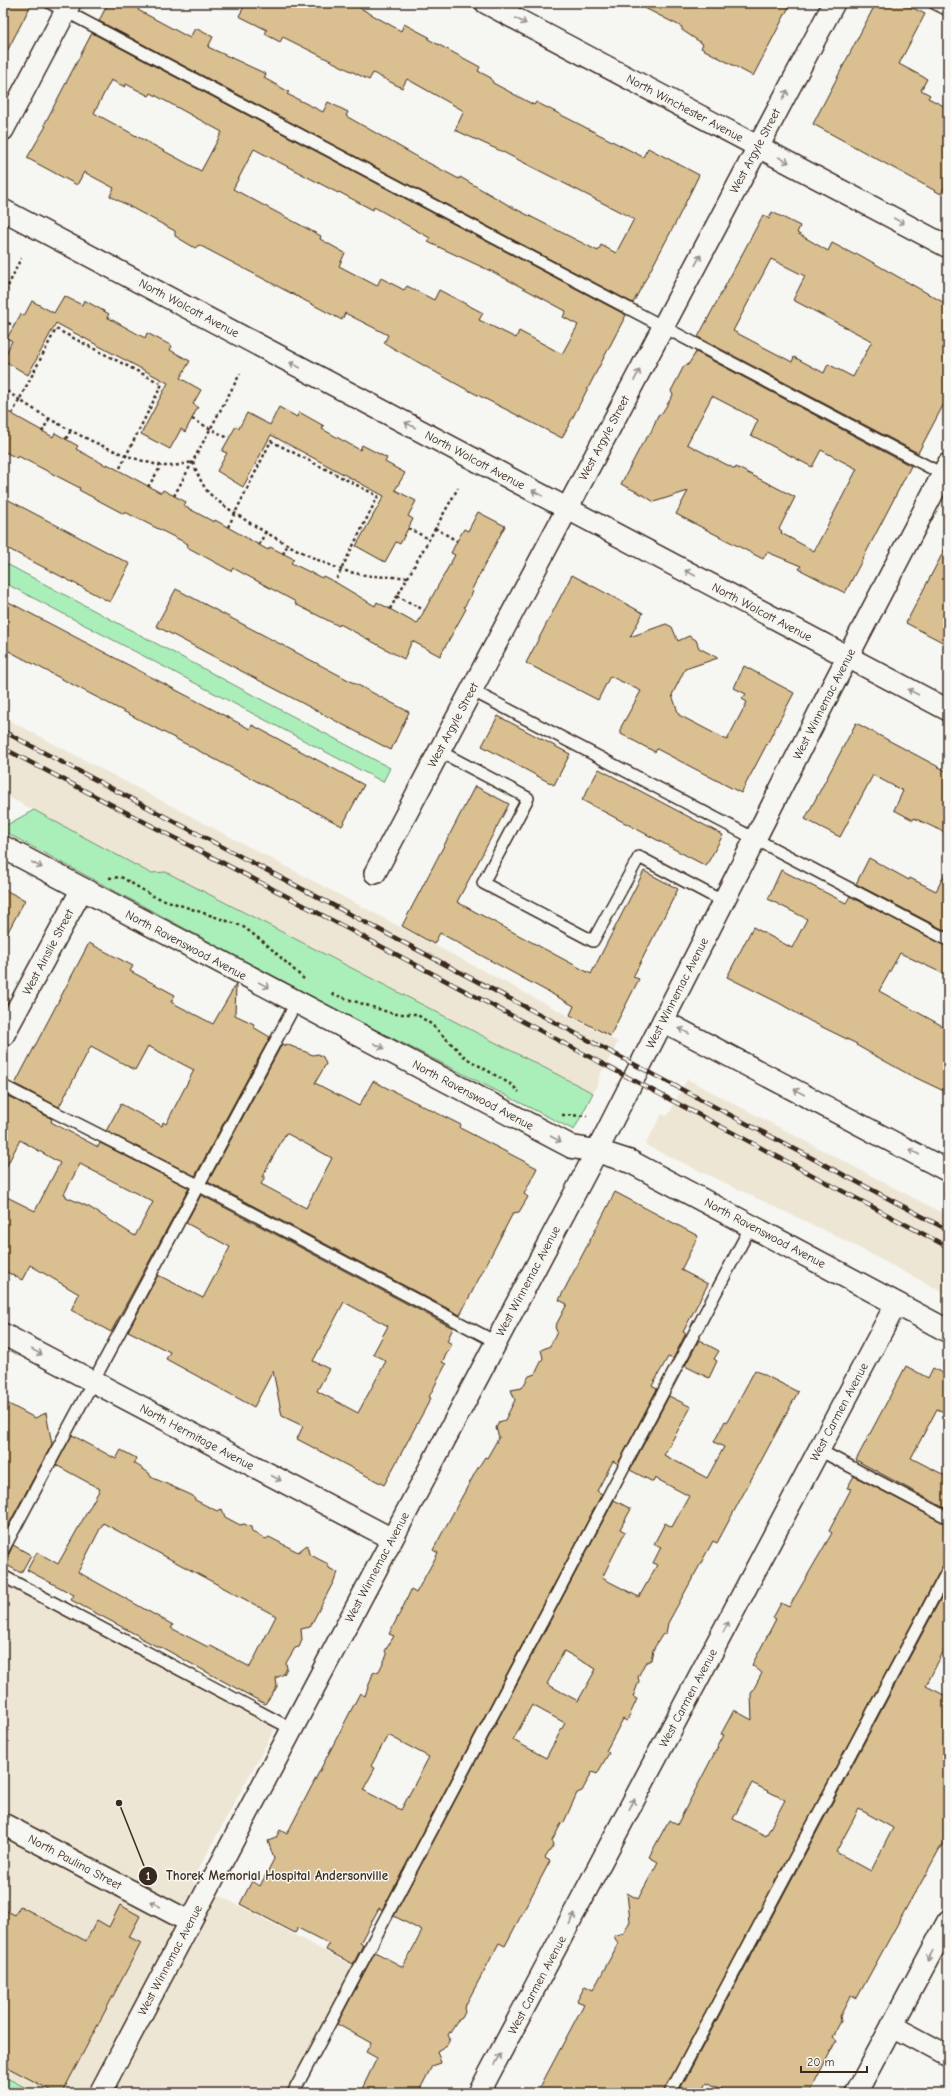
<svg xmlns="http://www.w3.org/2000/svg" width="951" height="2096" viewBox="0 0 951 2096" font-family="'Comic Neue',sans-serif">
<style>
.built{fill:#eee6d5}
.green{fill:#aaefba;stroke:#728c6c}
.building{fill:#dac090;stroke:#3b2a1e;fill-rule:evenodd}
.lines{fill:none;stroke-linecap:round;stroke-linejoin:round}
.service-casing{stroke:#3b2a1e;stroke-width:14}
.minor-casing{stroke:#3b2a1e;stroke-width:24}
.tertiary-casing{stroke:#3b2a1e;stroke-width:25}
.path{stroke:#3b2a1e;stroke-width:2.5;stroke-dasharray:3 3;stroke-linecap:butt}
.service{stroke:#f6f6f2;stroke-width:11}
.minor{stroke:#f6f6f2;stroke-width:21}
.tertiary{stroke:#f6f6f2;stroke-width:22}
.rail-casing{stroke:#3b2a1e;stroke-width:4.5}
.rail{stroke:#f6f6f2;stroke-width:3;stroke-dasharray:9;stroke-linecap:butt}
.oneway{stroke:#989088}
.labels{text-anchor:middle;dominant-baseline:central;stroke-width:3;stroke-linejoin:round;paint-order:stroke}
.street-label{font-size:12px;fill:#3b2a1e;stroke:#f6f6f2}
.leader{fill:none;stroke:#3b2a1e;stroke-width:1.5}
.callout-dot{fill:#3b2a1e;stroke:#f6f6f2;stroke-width:1.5}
.mark-label{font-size:12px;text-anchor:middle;font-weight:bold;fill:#fff}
.callout-label{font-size:13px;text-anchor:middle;font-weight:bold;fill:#3b2a1e;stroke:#f6f6f2;stroke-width:3;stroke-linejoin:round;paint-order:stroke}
</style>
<rect width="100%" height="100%" fill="#f6f6f2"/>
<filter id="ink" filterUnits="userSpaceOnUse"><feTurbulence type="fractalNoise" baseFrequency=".025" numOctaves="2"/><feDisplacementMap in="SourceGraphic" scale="8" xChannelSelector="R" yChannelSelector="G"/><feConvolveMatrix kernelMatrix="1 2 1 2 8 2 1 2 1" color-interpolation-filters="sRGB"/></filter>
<g filter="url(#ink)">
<g class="built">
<polygon points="3,717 618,1042 600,1075 598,1080 599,1081 593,1093 166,872 150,873 3,794"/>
<polygon points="687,1079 948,1216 948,1295 836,1236 645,1145 662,1114 667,1116 670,1112"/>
<polygon points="3,1581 277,1725 192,1881 357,1968 290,2093 36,2093 3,2076"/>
</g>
<g class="green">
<polygon points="3,562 390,768 383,782 3,582"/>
<polygon points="34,810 150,873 166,872 593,1093 574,1130 337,1010 3,831 3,827"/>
<polygon points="3,2076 36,2093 3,2093"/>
</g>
<g class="building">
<polygon points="3,3 32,3 3,59"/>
<polygon points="108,3 142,3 138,10 190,38 195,28 213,37 208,47 266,74 264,78 289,92 287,94 323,112 328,102 348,112 346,116 423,160 459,179 460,177 510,206 598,251 601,245 616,253 634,219 503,152 455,130 464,111 407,79 402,88 373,73 369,80 283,37 280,42 265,34 267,30 239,16 246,3 353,3 359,5 360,8 401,31 404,24 429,37 428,39 480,67 478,71 491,78 493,83 534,105 536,102 643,157 648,148 699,175 676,222 633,303 99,21"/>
<polygon points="635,3 791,3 753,76 701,48 703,44 682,30 682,27"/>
<polygon points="876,3 903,3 925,14 899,64 927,79 921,90 930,95 928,98 948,108 948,180 941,194 813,124"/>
<path d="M92 33 626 315 562 438 462 387 384 343 388 335 345 313 342 320 199 245 195 248 175 236V231L110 196 114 188 84 172 77 185 27 158 46 126 44 125ZM111 80 125 87 126 84 149 96 151 93 222 132 201 171 94 113ZM254 149 338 193 339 192 373 210 374 207 430 238 428 242 495 273 566 311 563 317 578 325 562 354 519 331 516 338 479 320 483 313 439 290 434 300 407 286 404 290 381 278 377 286 339 266 345 253 320 239 321 236 233 189Z"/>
<path d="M772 212 800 226 797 233 828 251 832 243 855 255 856 253 948 305V396L918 453 698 337 763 215 769 219ZM771 259 805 276 793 300 872 341 853 377 828 364 824 373 794 357 792 362 733 331Z"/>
<polygon points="64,296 82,305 84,300 109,314 107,317 145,338 147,333 172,346 170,350 190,361 180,378 201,390 193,404 198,407 185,432 181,429 170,449 141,434 168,383 56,323 28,375 3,360 12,341 7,338 21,314 24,316 32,301 54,313"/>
<path d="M696 352 911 466 845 593 799 569 801 566 767 552 763 559 676 514 688 491 654 502 645 496 621 484 642 444 651 432 658 415 662 413 673 395 671 391 684 366 688 365ZM712 396 758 420 751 435 812 467 821 450 857 469 814 551 781 533 782 531 779 529 795 497 736 467 735 469 687 444Z"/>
<polygon points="279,407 297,417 299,412 324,426 322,429 360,450 362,445 387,458 385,462 405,473 395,490 416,501 408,516 413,519 400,544 396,542 385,562 356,546 384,496 271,435 243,487 217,471 227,453 222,451 236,426 239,428 247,413 270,425"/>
<polygon points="3,409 53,437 55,433 78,446 76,449 107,466 107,464 161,493 163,490 186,502 184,506 214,522 215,520 268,550 270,547 294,559 291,563 322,578 323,576 335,582 375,606 377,602 417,624 455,555 451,553 457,541 464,529 468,531 478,512 505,526 471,591 473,592 464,607 466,609 440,656 412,641 404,659 340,624 339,626 295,604 296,602 233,568 231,571 187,547 188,544 125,512 124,514 79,490 80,488 18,456 17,458 3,451"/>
<polygon points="3,497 130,564 110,602 3,546"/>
<polygon points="948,543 948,645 906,623"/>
<polygon points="572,575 643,613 630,637 666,624 672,627 678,641 689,636 696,640 699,648 718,658 685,669 672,695 679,715 727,740 747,702 742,699 746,694 734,688 744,666 794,693 741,793 657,749 655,752 621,734 621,727 641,691 610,676 598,700 526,663"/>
<polygon points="176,589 409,712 391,750 156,626"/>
<polygon points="3,599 250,729 252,725 364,785 342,826 3,648"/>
<polygon points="498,716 570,754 554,785 482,746"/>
<polygon points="856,723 948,772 948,834 914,818 913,820 894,810 903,791 873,775 840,837 805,819"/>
<polygon points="599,769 723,835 706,866 582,800"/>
<polygon points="475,786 509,804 457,902 591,974 644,871 678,889 633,977 639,979 610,1036 570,1015 574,1006 440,933 434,944 402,926"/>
<polygon points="869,858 909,880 910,878 936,891 948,868 948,932 856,884"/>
<polygon points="781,870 846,903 850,896 948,947 948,976 900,953 879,991 948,1029 948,1093 908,1074 856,1045 857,1044 810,1021 779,1003 727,977 753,927 792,948 807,919 768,899"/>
<polygon points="3,889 25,900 3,941"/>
<polygon points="89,943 133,966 130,971 175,995 171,1002 213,1024 236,984 235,1015 254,1024 253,1027 270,1037 195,1176 106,1131 121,1104 162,1126 163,1122 166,1124 194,1070 148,1046 135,1070 91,1046 59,1107 15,1084"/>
<path d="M282 1044 285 1046 286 1044 313 1055 318 1054 323 1057 326 1064 315 1083 359 1106 373 1081 461 1125 460 1128 537 1168 524 1194 528 1197 519 1212 513 1213 460 1315 208 1182ZM286 1133 332 1158 306 1208 261 1184 265 1177H262Z"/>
<path d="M8 1096 52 1119 51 1122 98 1147 100 1143 189 1188 111 1332 71 1310 79 1294 30 1265 22 1280 3 1270V1195L35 1211 60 1163 20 1140 3 1173V1106ZM80 1164 153 1202 135 1236 89 1207 66 1197V1195L64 1194Z"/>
<path d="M615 1192 698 1236 681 1270 708 1284 683 1332 686 1333 673 1359 668 1357 652 1386 657 1389 618 1464 613 1461 597 1491 602 1494 382 1910 379 1908 360 1943 363 1945 353 1964 326 1950 329 1944 298 1928 295 1933 240 1904 252 1881 260 1886 274 1859 268 1841 276 1838 280 1830 287 1834 360 1693 365 1696 373 1673 379 1671 387 1655 385 1651 394 1636 389 1634 403 1607 411 1590 416 1593 438 1553 433 1550 476 1471 485 1457 487 1458 499 1437 496 1428 499 1422 505 1420 515 1400 511 1390 522 1388 529 1376 535 1374 543 1358 541 1350 550 1346 557 1332 555 1327 567 1304 559 1300ZM388 1735 429 1757 401 1810 363 1790 375 1768 371 1766Z"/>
<path d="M201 1195 453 1328 447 1341 452 1344 442 1362 446 1364 429 1397 431 1398 384 1485 297 1439 303 1426 282 1416 273 1371 254 1407 166 1359 170 1352 128 1331 158 1275 203 1298 230 1247 186 1223ZM344 1302 388 1326 373 1354 386 1361 358 1413 317 1391 329 1369 313 1361Z"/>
<polygon points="699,1340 719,1351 714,1359 717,1361 709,1378 685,1366"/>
<polygon points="906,1366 928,1378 933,1368 948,1376 948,1414 937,1409 911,1458 948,1477 948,1510 856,1460"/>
<path d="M755 1370 798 1392 717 1543 713 1541 668 1623 666 1633 662 1635 653 1650 651 1660 645 1663 638 1677 639 1681 633 1697 637 1699 627 1721 623 1719 606 1751 609 1753 597 1774 592 1772 582 1791 577 1793 564 1822 561 1824 552 1841 553 1846 545 1858 550 1861 505 1946 499 1943 464 2008 465 2012 462 2018 457 2021 448 2035 450 2039 447 2045 437 2051 441 2063 432 2066 418 2093H360L377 2058 366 2052 371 2043 337 2024 375 1952 403 1967 422 1931 394 1916 614 1500 631 1509 620 1529 625 1532 602 1578 639 1597 657 1565 653 1563 661 1547 654 1544 665 1523 672 1527 689 1496 655 1478 653 1482 630 1470 669 1396 691 1407 664 1455 707 1478 724 1447 714 1442 725 1421 727 1422ZM564 1651 596 1669 578 1701 547 1684ZM532 1705 565 1723 546 1758 513 1740Z"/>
<polygon points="3,1401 35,1418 46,1413 52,1444 3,1535"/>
<path d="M72 1435 116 1459 121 1450 136 1458 134 1463 149 1473 151 1477 189 1494 193 1496 195 1500 217 1511 222 1509 225 1517 240 1525 244 1524 251 1527 252 1532 266 1539 269 1537 298 1552 307 1545 309 1554 328 1564 329 1568 338 1573 310 1627 301 1629 302 1640 299 1647 295 1648 286 1663 287 1668 284 1674 276 1678 277 1687 265 1704 161 1647 160 1648 139 1637V1636L71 1600 74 1595 27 1570 37 1552 58 1564 100 1489 56 1465ZM103 1523 276 1616 250 1667 209 1645 208 1647 171 1628 173 1625 78 1572Z"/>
<path d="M854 1476 948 1525V1563L942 1567 663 2093H537L584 2004 577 2001 585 1986 593 1990 618 1944 614 1936 624 1933 630 1921 627 1893 638 1899 658 1862 649 1857 669 1820 677 1825 724 1735 721 1734 734 1710 752 1720 751 1694 762 1673 752 1665 776 1619 773 1618 781 1603 789 1607 832 1533 829 1531 851 1489 847 1488ZM752 1783 785 1800 766 1836 733 1819Z"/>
<polygon points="13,1545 31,1555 21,1573 3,1563 3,1557 9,1554"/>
<path d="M948 1585V1642L926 1686 948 1697V1837L941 1848H940L916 1892H915L857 1998 851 1995 840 2016 841 2021 832 2038 836 2041 809 2093H728L707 2082 701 2093H678ZM859 1809 893 1828 871 1871 836 1852Z"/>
<polygon points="120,1905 140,1916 129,1937 141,1943 62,2093 56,2093 3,2065 3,1909 15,1915 20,1906 86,1941 97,1920 109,1927"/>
</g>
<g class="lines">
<g class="service-casing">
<g id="service">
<polyline points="50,3 946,476"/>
<polyline points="934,3 948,10"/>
<polyline points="471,690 948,940"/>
<polyline points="439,751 528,798 483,883 593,941 639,857 724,902"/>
<polyline points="3,1086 198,1185 496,1342"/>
<polyline points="819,1450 948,1518"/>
<polyline points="3,1550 296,1003"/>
<polyline points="3,1576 292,1729"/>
<polyline points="293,2093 751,1226"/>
<polyline points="670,2093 948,1570"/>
</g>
</g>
<g class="minor-casing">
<g id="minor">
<polyline points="486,3 948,247"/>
<polyline points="3,130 70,3"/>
<polyline points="3,210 948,710"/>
<polyline points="375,873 834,3"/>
<polyline points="663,1021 948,1171"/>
<polyline points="3,1036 82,889"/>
<polyline points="3,1334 392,1539"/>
<polyline points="3,1824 190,1922"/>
<polyline points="892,2026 948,2056"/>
<polyline points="100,2093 597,1151 831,689 948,464"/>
<polyline points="479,2093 896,1304"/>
<polyline points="856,2093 948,1921"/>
</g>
</g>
<g class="tertiary-casing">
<polyline id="tertiary" points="3,847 572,1147 597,1151 631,1162 948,1331"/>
</g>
<g class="path">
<polyline points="3,297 21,258"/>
<polyline points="3,320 14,326"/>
<path d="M3 388C42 418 111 455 159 465 170 468 182 464 193 462 197 473 201 483 208 492 228 514 321 566 350 572 369 577 388 577 408 577"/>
<polyline points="12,414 56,329 162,384 119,470"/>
<polyline points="192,419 228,438"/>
<polyline points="42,432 50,417"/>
<polyline points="66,439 71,430"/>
<polyline points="148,487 161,466"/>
<polyline points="174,496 240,374"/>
<polyline points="228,527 271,441 378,496 335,582"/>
<polyline points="408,528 429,539"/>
<polyline points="435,528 457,541"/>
<polyline points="259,545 266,531"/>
<polyline points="283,554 288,544"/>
<polyline points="397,596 424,610"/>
<polyline points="390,609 458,488"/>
<polyline points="109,878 121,877 153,896 242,926 265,943 304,979"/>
<polyline points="332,994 394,1014 416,1014 431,1024 466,1058 512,1085 519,1092"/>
<polyline points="562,1115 587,1116"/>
</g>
<use href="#service" class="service"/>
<use href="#minor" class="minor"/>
<use href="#tertiary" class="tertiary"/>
<g class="rail-casing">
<g id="rail">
<polyline points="3,731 948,1230"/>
<polyline points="3,748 288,897 948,1247"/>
</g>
</g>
<use href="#rail" class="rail"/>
</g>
<defs><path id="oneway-shaft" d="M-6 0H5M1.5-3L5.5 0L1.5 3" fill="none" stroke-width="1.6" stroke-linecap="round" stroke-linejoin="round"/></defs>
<g class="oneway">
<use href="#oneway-shaft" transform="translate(521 21) rotate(28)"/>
<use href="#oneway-shaft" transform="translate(785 95) rotate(-62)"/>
<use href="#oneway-shaft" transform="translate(784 160) rotate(28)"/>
<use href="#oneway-shaft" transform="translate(899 221) rotate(28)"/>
<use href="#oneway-shaft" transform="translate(698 260) rotate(-62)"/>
<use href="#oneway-shaft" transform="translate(295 365) rotate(-152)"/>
<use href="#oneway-shaft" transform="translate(637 375) rotate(-62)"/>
<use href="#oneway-shaft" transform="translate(410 425) rotate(-152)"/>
<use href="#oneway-shaft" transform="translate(537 493) rotate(-152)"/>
<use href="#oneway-shaft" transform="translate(690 573) rotate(-152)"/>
<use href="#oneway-shaft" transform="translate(913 692) rotate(-152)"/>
<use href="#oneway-shaft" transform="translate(37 865) rotate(28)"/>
<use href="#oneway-shaft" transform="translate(264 985) rotate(28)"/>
<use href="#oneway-shaft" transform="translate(684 1031) rotate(-153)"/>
<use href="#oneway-shaft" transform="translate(379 1046) rotate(28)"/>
<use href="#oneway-shaft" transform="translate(799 1092) rotate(-152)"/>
<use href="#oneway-shaft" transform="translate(556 1139) rotate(28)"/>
<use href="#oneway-shaft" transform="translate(914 1152) rotate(-152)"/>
<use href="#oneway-shaft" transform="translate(37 1352) rotate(28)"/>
<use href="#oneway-shaft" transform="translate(276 1478) rotate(28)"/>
<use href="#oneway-shaft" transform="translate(726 1627) rotate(-62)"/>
<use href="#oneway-shaft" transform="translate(632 1804) rotate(-62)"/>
<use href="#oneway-shaft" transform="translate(155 1904) rotate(-152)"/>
<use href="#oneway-shaft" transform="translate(572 1919) rotate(-62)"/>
<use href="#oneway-shaft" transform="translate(930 1956) rotate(118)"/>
<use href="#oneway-shaft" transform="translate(498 2059) rotate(-62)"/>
</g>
</g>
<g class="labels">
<g class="street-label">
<text transform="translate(685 108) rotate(28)">North Winchester Avenue</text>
<text transform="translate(755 151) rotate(-62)">West Argyle Street</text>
<text transform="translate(189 308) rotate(28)">North Wolcott Avenue</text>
<text transform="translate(604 438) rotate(-62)">West Argyle Street</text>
<text transform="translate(475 460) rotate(28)">North Wolcott Avenue</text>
<text transform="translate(762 612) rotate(28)">North Wolcott Avenue</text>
<text transform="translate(824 704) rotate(-63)">West Winnemac Avenue</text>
<text transform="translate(453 725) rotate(-62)">West Argyle Street</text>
<text transform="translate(186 945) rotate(28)">North Ravenswood Avenue</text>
<text transform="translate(48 952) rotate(-62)">West Ainslie Street</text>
<text transform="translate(677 993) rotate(-63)">West Winnemac Avenue</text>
<text transform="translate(473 1095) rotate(28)">North Ravenswood Avenue</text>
<text transform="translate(765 1233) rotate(28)">North Ravenswood Avenue</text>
<text transform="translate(528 1281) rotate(-62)">West Winnemac Avenue</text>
<text transform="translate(839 1412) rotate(-62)">West Carmen Avenue</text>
<text transform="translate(197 1437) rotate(28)">North Hermitage Avenue</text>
<text transform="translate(377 1567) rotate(-62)">West Winnemac Avenue</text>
<text transform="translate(688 1698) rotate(-62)">West Carmen Avenue</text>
<text transform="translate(75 1862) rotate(28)">North Paulina Street</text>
<text transform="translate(170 1960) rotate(-62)">West Winnemac Avenue</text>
<text transform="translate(537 1985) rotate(-62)">West Carmen Avenue</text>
</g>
</g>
<path class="leader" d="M119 1803L148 1876"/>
<g class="callout-dot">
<circle cx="119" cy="1803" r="4"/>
<circle cx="148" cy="1876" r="10"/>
</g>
<g class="mark-label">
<text x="148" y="1880">1</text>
</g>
<g class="callout-label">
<text x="277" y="1880">Thorek Memorial Hospital Andersonville</text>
</g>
<rect width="951" height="2096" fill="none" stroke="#f6f6f2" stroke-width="16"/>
<rect x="8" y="8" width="935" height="2080" fill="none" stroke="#3b2a1e" stroke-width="1.5" filter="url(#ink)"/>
<path d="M801 2066v6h66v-6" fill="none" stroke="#3b2a1e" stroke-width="2"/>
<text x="807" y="2066" font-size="12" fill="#3b2a1e" stroke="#f6f6f2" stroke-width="3" paint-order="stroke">20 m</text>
</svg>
